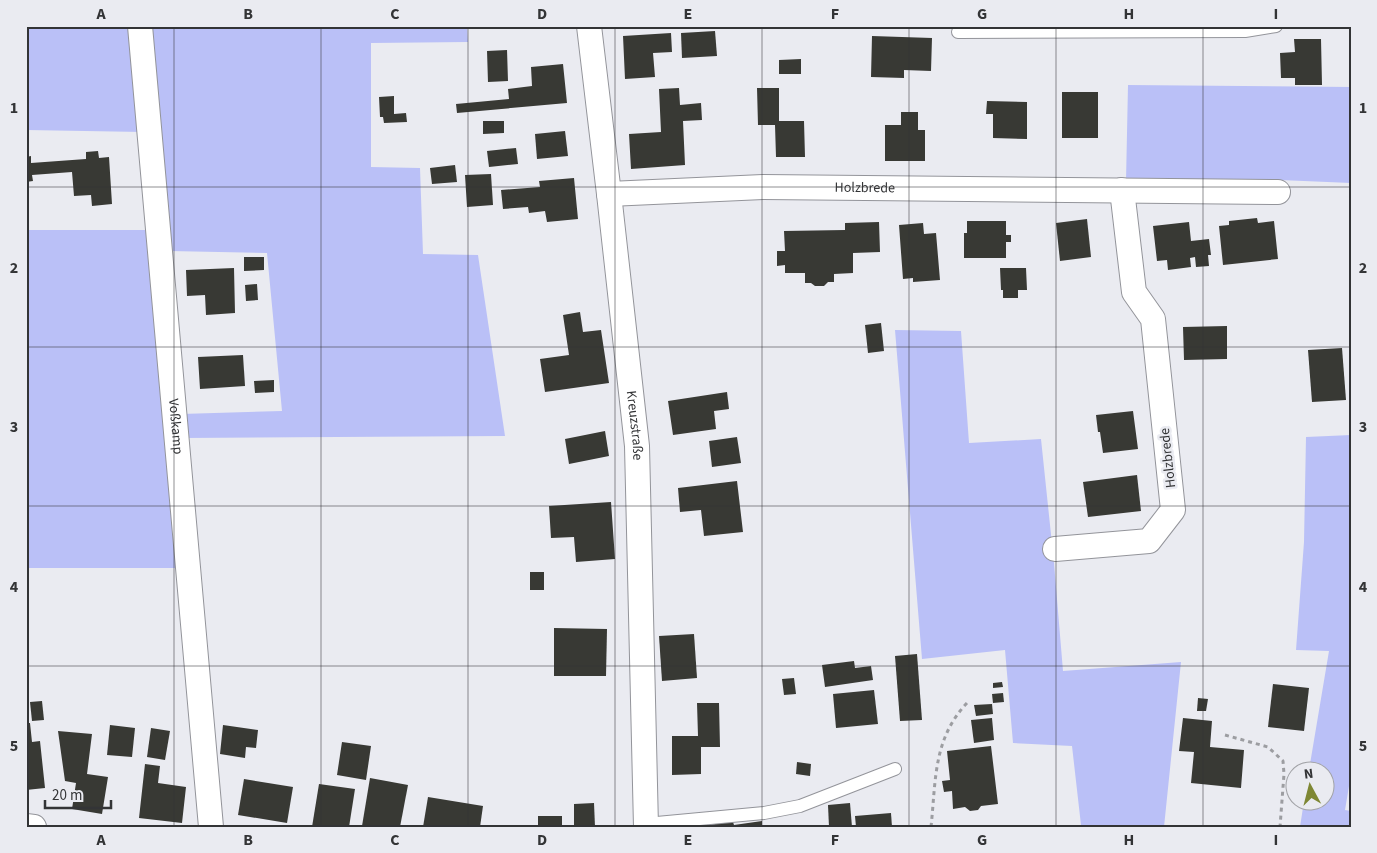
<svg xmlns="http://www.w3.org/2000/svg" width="1377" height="853" viewBox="0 0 1377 853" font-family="'Source Sans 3',sans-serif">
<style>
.green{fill:#bac0f7;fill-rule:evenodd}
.building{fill:#383934}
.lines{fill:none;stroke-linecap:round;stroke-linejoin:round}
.service-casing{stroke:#93949a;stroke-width:14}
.minor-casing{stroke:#93949a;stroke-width:26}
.path{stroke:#9c9da1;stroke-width:3;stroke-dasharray:4 4;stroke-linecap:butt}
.service{stroke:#fff;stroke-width:12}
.minor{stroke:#fff;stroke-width:24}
.grid{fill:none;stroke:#333436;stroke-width:1;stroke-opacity:0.55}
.labels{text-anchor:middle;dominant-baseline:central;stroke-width:5;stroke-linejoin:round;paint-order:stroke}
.street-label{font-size:14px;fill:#333436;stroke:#eaebf1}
.neatline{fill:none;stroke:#333436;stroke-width:2}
.grid-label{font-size:16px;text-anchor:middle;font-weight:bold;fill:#333436}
</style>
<rect width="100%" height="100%" fill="#eaebf1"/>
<g class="green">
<path d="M26 26H467L468 42 371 43V167L420 168 423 254 478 255 505 436 183 438 179 568H26V230H150L143 132 26 130ZM169 251 267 253 282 411 181 414Z"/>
<polygon points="1128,85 1351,87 1351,183 1280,180 1126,181"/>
<polygon points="895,330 961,331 969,443 1041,439 1054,563 1063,671 1181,662 1164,827 1048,827 1081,825 1072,746 1013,743 1005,650 922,659"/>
<polygon points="1351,435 1351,774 1345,810 1351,811 1351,827 1300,827 1304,801 1324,800 1324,770 1309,770 1329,651 1296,650 1304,542 1306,437"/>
</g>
<g class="building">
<polygon points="715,31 717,56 682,58 681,33"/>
<polygon points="671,33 672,52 653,53 655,77 625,79 623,36"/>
<polygon points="872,36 932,38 931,71 904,70 904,78 871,77"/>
<polygon points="1294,39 1321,39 1322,85 1295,85 1295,78 1281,78 1280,53 1295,52"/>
<polygon points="507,50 508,81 488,82 487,51"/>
<polygon points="801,59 801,74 779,74 779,60"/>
<polygon points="563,64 567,103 457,113 456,104 509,99 508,89 532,86 531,67"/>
<polygon points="679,88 680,105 701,103 702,120 683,121 685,165 631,169 629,134 661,132 659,89"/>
<polygon points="757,88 779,88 779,121 804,121 805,157 776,157 775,125 758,125"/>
<rect x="1062" y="92" width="36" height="46"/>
<polygon points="394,96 394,114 406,113 407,122 384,123 383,117 380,117 379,97"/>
<polygon points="987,101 1027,102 1027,139 993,138 993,114 986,114"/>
<polygon points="901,112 918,112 918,130 925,130 925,161 885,161 885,125 901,125"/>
<polygon points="483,121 504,121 504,133 483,134"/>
<polygon points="565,131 568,156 537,159 535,134"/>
<polygon points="516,148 518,164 489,167 487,151"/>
<polygon points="98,151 99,158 109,157 112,204 92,206 91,195 74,196 72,172 32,175 33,181 26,182 26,157 31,156 31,163 86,159 86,152"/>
<polygon points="455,165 457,182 432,184 430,168"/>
<polygon points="491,174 493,205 467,207 465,175"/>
<polygon points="574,178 578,219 547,222 545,211 529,213 528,207 503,209 501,190 540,187 539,181"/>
<polygon points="1257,218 1258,223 1274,221 1278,259 1223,265 1219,226 1229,225 1229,221"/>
<polygon points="1087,219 1091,257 1060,261 1056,223"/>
<polygon points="967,221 1006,221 1006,235 1011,235 1011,242 1006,242 1006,258 964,258 964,233 967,233"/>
<polygon points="879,222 880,252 853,253 853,273 834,274 834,282 828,282 824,286 815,286 811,283 805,283 805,273 785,273 785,265 777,266 777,251 785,251 784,231 845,230 845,223"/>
<polygon points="1189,222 1191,241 1209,239 1211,255 1208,255 1209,266 1196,267 1195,257 1190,258 1191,267 1168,270 1167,260 1157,261 1153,226"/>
<polygon points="923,223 924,234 936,233 940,280 913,282 913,278 903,279 899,225"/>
<polygon points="244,257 264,257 264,270 244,271"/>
<polygon points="234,268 235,313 206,315 205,295 187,296 186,270"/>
<polygon points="1000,268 1026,268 1027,290 1018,290 1018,298 1003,298 1003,290 1001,290"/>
<polygon points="257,284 258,300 246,301 245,285"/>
<polygon points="580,312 583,332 601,330 609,383 545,392 540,359 569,355 563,315"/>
<polygon points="881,323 884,351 868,353 865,325"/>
<polygon points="1227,326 1227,359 1184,360 1183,327"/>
<polygon points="1342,348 1346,400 1312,402 1308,350"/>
<polygon points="243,355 245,386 200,389 198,357"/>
<polygon points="274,380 274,392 255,393 254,381"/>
<polygon points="727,392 729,409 714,411 716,429 673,435 668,401"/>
<polygon points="1133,411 1138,449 1103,453 1100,432 1098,432 1096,415"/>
<polygon points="605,431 609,456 569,464 565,439"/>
<polygon points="737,437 741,463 712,467 709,441"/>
<polygon points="1137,475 1141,511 1088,517 1083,482"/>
<polygon points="737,481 743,532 704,536 701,510 680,512 678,488"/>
<polygon points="611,502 615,559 576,562 574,537 551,538 549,506"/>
<rect x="530" y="572" width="14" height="18"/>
<polygon points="554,628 607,629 606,676 554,676"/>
<polygon points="694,634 697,678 662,681 659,636"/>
<polygon points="917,654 922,720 900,721 895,656"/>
<polygon points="854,661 855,668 871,666 873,680 825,687 822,665"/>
<polygon points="794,678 796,694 784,695 782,679"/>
<polygon points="1002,682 1003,687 993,688 993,683"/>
<polygon points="1273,684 1309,688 1304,731 1268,727"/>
<polygon points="874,690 878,724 836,728 833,694"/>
<polygon points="1003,693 1004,702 993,703 992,694"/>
<polygon points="1198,698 1208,699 1206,711 1197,711"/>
<polygon points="42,701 44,720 32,721 30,702"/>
<polygon points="697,703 719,703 720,747 701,747 701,774 672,775 672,736 698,736"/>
<polygon points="992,704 993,714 976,716 974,705"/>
<polygon points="992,718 994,740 974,743 971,720"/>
<polygon points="1183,718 1212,721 1210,747 1244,750 1241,788 1191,783 1194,752 1179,751"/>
<polygon points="26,723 30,723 32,742 40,741 45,788 26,790"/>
<polygon points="110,725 135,728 132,757 107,755"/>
<polygon points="223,725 258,730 256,748 246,747 245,758 220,754"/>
<polygon points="151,728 170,731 165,760 147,757"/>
<polygon points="58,731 92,734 87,774 108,777 102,814 72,809 76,783 65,781"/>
<polygon points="342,742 371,746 366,780 337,775"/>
<polygon points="991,746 998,804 981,806 978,810 970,811 965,807 953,809 952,791 944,792 942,781 950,780 947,751"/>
<polygon points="797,762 811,764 810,776 796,774"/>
<polygon points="145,764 160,766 158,783 186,787 182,823 139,818"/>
<polygon points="370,778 408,785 400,827 362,826"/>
<polygon points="244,779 293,787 287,823 238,815"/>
<polygon points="319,784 355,789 349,827 312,827"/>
<polygon points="428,797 483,806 480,827 423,827"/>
<polygon points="594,803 595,827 574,827 574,804"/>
<polygon points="850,803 852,827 829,827 828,805"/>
<polygon points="891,813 892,827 856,827 855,816"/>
<rect x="538" y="816" width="24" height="10"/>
<polygon points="762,821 762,827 707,827 707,825 733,822 734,825"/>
</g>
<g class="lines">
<g class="service-casing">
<g id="service">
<polyline points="958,32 1245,31 1276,26"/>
<polyline points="646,824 764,813 800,806 895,769"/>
</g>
</g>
<g class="minor-casing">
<g id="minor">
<path id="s1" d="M140 26 211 827"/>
<path id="s2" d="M589 26 609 194 637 446 646 827"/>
<path id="s3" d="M609 194 763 187 1278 192"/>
<polyline points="1055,549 1149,541 1173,510 1153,319 1134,292 1122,190"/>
<polyline points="26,826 34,827"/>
</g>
</g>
<g class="path">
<polyline points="1225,735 1268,747 1283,761 1284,774 1280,827"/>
<path d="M931 827C936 780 933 739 967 703"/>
</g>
<use href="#service" class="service"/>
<use href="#minor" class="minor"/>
</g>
<path class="grid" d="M174 26V827M321 26V827M468 26V827M615 26V827M762 26V827M909 26V827M1056 26V827M1203 26V827M26 187H1351M26 347H1351M26 506H1351M26 666H1351"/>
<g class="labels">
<g class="street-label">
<text stroke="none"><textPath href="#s3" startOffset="256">Holzbrede</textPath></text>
<text stroke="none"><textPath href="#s2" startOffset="402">Kreuzstraße</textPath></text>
<text stroke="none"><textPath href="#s1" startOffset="402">Voßkamp</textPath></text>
<text transform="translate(1168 458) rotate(-96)">Holzbrede</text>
</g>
</g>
<rect width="1377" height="853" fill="none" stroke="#eaebf1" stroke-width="55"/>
<g transform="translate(1310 786) rotate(353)"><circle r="24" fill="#eaebf1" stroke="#a1a2a6"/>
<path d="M0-4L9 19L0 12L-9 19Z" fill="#7e8734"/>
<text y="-8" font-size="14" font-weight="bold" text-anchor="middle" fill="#333436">N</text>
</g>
<path d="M45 800v8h66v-8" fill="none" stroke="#333436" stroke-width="2.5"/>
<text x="52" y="800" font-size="15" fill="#333436" stroke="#eaebf1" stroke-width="4" paint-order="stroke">20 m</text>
<rect x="28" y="28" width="1322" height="798" class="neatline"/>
<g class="grid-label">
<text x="101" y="19">A</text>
<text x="248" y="19">B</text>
<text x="395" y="19">C</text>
<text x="542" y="19">D</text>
<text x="688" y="19">E</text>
<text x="835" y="19">F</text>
<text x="982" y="19">G</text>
<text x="1129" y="19">H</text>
<text x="1276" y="19">I</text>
<text x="14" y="113">1</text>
<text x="1363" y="113">1</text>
<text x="14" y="273">2</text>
<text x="1363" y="273">2</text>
<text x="14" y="432">3</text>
<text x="1363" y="432">3</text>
<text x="14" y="592">4</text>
<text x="1363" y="592">4</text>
<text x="14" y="751">5</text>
<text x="1363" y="751">5</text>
<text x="101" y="845">A</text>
<text x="248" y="845">B</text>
<text x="395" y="845">C</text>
<text x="542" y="845">D</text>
<text x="688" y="845">E</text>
<text x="835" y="845">F</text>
<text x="982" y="845">G</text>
<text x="1129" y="845">H</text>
<text x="1276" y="845">I</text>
</g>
</svg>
